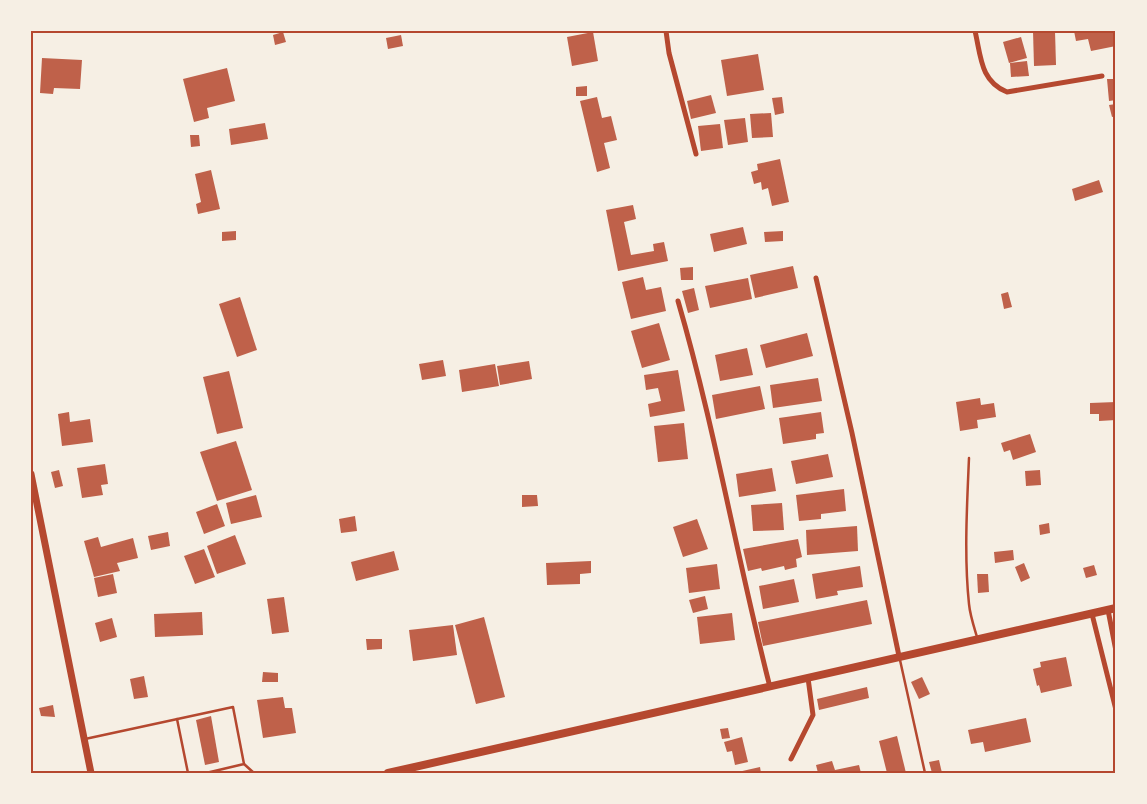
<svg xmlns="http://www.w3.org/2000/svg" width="1147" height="804" viewBox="0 0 1147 804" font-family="'DM Sans',sans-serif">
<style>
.building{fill:#bf614a}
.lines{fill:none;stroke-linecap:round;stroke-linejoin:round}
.service{stroke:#b5482f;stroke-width:2.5}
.minor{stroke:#b5482f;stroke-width:5}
.tertiary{stroke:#b5482f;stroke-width:7}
.secondary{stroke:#b5482f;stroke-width:8}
.neatline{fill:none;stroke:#b5482f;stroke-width:2}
</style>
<rect width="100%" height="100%" fill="#f6efe4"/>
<g class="building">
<polygon points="1033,31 1055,31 1056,65 1034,66"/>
<polygon points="1074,31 1116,31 1116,46 1091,51 1088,39 1076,41"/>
<polygon points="283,32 286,42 275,45 273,35"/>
<polygon points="593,32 598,61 572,66 567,37"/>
<polygon points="401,35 403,46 388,49 386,38"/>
<polygon points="1021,37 1027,58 1009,63 1003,42"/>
<polygon points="758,54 764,90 727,96 721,60"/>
<polygon points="42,58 82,60 80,89 54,88 53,94 40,93"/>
<polygon points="1027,61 1029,76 1011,77 1010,63"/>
<polygon points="227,68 235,101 207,108 209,118 194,122 183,79"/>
<polygon points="1107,79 1116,79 1116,100 1109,101"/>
<polygon points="587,86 587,96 576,96 576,87"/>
<polygon points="711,95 716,113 691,119 687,101"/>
<polygon points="597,97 602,118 611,116 617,140 604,143 610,168 597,172 580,101"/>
<polygon points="782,97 784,113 775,115 772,98"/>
<polygon points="1116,104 1116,116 1112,117 1109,105"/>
<polygon points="771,113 773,137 752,138 750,114"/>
<polygon points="745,118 748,142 728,145 724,120"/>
<polygon points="265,123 268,139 231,145 229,129"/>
<polygon points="720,124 723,148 701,151 698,126"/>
<polygon points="190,135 199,135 200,146 191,147"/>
<polygon points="780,159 789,202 772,206 768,188 762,190 761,182 754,184 751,172 758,170 757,164"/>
<polygon points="211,170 220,209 198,214 196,204 201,202 195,174"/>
<polygon points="1099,180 1103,192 1075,201 1072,189"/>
<polygon points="633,205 636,219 624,222 631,255 654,251 653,244 664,242 668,261 618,271 606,210"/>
<polygon points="743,227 747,244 714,252 710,234"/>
<polygon points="236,231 236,240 222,241 222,232"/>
<polygon points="783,231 783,241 765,242 764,232"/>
<polygon points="793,266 798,288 755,298 750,275"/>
<polygon points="693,267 693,280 681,280 680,268"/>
<polygon points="643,277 646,290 661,287 666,311 631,319 622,282"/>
<polygon points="748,278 752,299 710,308 705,286"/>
<polygon points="694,288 699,310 688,313 682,291"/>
<polygon points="1008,292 1012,307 1004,309 1001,294"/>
<polygon points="240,297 257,350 237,357 219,304"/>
<polygon points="659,323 670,360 642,368 631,331"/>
<polygon points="807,333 813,356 766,368 760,345"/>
<polygon points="747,348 753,375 720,381 715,355"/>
<polygon points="443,360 446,376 422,380 419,364"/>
<polygon points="529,361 532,379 500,385 497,366"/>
<polygon points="495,364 499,386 462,392 459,370"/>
<polygon points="678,370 685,411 650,417 648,404 661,401 658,388 646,390 644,375"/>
<polygon points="229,371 243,428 217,434 203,377"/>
<polygon points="818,378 822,401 773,408 770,385"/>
<polygon points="760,386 765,409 716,419 712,395"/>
<polygon points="980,398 981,405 994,403 996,417 977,420 978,428 960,431 956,402"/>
<polygon points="1116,402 1116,420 1099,421 1099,414 1090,414 1090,403"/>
<polygon points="69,412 70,422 90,419 93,442 62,446 58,414"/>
<polygon points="821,412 824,433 816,434 816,439 783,444 779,418"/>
<polygon points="684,423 688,459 658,462 654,426"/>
<polygon points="1030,434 1036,452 1013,460 1010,450 1004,452 1001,443"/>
<polygon points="236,441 252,490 217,501 200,452"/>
<polygon points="828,454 833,477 796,484 791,461"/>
<polygon points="105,464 108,484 101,485 103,495 82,498 77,468"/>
<polygon points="772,468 776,491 739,497 736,474"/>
<polygon points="59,470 63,486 55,488 51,472"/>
<polygon points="1040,470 1041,485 1026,486 1025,471"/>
<polygon points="844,489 846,511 821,514 821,519 799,521 796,495"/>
<polygon points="256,495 262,517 231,524 226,503"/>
<polygon points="522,495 537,495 538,506 522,507"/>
<polygon points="782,503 784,530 753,531 751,505"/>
<polygon points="217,504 225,526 204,534 196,512"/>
<polygon points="355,516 357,531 341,533 339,519"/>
<polygon points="697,519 708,549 683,557 673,527"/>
<polygon points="1049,523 1050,533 1040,535 1039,525"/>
<polygon points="857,526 858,551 807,555 806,530"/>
<polygon points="168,532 170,546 151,550 148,536"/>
<polygon points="235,535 246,564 217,574 207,546"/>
<polygon points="98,537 101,547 133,538 138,558 117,563 120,571 94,577 84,541"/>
<polygon points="798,539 802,557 796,559 797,567 785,570 784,566 762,571 761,568 748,571 743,549"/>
<polygon points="204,549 215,577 195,584 184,556"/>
<polygon points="1013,550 1014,560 995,563 994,552"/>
<polygon points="394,551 399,570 356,581 351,562"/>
<polygon points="591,561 591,573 580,574 580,584 547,585 546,563"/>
<polygon points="1024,563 1030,578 1021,582 1015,567"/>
<polygon points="717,564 720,589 689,593 686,568"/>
<polygon points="1094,565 1097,575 1086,578 1083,568"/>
<polygon points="860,566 863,587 837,591 838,595 816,599 812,574"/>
<polygon points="113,574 117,593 98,597 94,578"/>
<polygon points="977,574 988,574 989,592 978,593"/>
<polygon points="794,579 799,602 763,609 759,586"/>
<polygon points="705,596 708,609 693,613 689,600"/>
<polygon points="284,597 289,632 272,634 267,599"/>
<polygon points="867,600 872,624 763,646 758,622"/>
<polygon points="202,612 203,635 155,637 154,614"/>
<polygon points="732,613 735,640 700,644 697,617"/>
<polygon points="484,617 505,697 476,704 455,625"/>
<polygon points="112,618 117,637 100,642 95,623"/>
<polygon points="453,625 457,655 413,661 409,630"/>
<polygon points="366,639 382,639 382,649 367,650"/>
<polygon points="1066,657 1072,686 1041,693 1039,685 1037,686 1033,669 1041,667 1040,662"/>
<polygon points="263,672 278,673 278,682 262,682"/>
<polygon points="144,676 148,697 134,699 130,679"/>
<polygon points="922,677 930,694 919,699 911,682"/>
<polygon points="867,687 869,698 819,710 817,699"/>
<polygon points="283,697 285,708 292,708 296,733 263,738 257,700"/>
<polygon points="53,705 55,717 41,716 39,708"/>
<polygon points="211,716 219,762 205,765 196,720"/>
<polygon points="1026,718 1031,742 985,752 983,742 971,744 968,730"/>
<polygon points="728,728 730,738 722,739 720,729"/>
<polygon points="897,736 906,773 887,773 879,741"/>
<polygon points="742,737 748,762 735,765 732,751 727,752 724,742"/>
<polygon points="939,760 942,773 932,773 929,762"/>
<polygon points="832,761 835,770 859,765 861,773 818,773 816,765"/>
<polygon points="760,767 761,773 738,773 738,772"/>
</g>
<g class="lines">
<g class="service">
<path d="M969 458C967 505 964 557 969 604 970 615 974 627 977 637"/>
<polyline points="900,660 925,773"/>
<polyline points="177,719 188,773"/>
<polyline points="85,739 233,707 244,764 206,773"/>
<polyline points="244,764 254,773"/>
</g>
<g class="minor">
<polyline points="666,31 669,53 696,154"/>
<path d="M975 31C981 56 980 81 1007 92L1102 76"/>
<polyline points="816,278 852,433 899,656"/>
<path d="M678 301C715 428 737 559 770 687"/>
<polyline points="1108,610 1116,651"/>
<polyline points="1092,614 1116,710"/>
<polyline points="791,759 813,715 808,678"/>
</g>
<polyline class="tertiary" points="31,474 91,773"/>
<polyline class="secondary" points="388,773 1116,608"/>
</g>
<rect width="1147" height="804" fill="none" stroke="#f6efe4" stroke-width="65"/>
<rect x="32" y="32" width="1082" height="740" class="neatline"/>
</svg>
